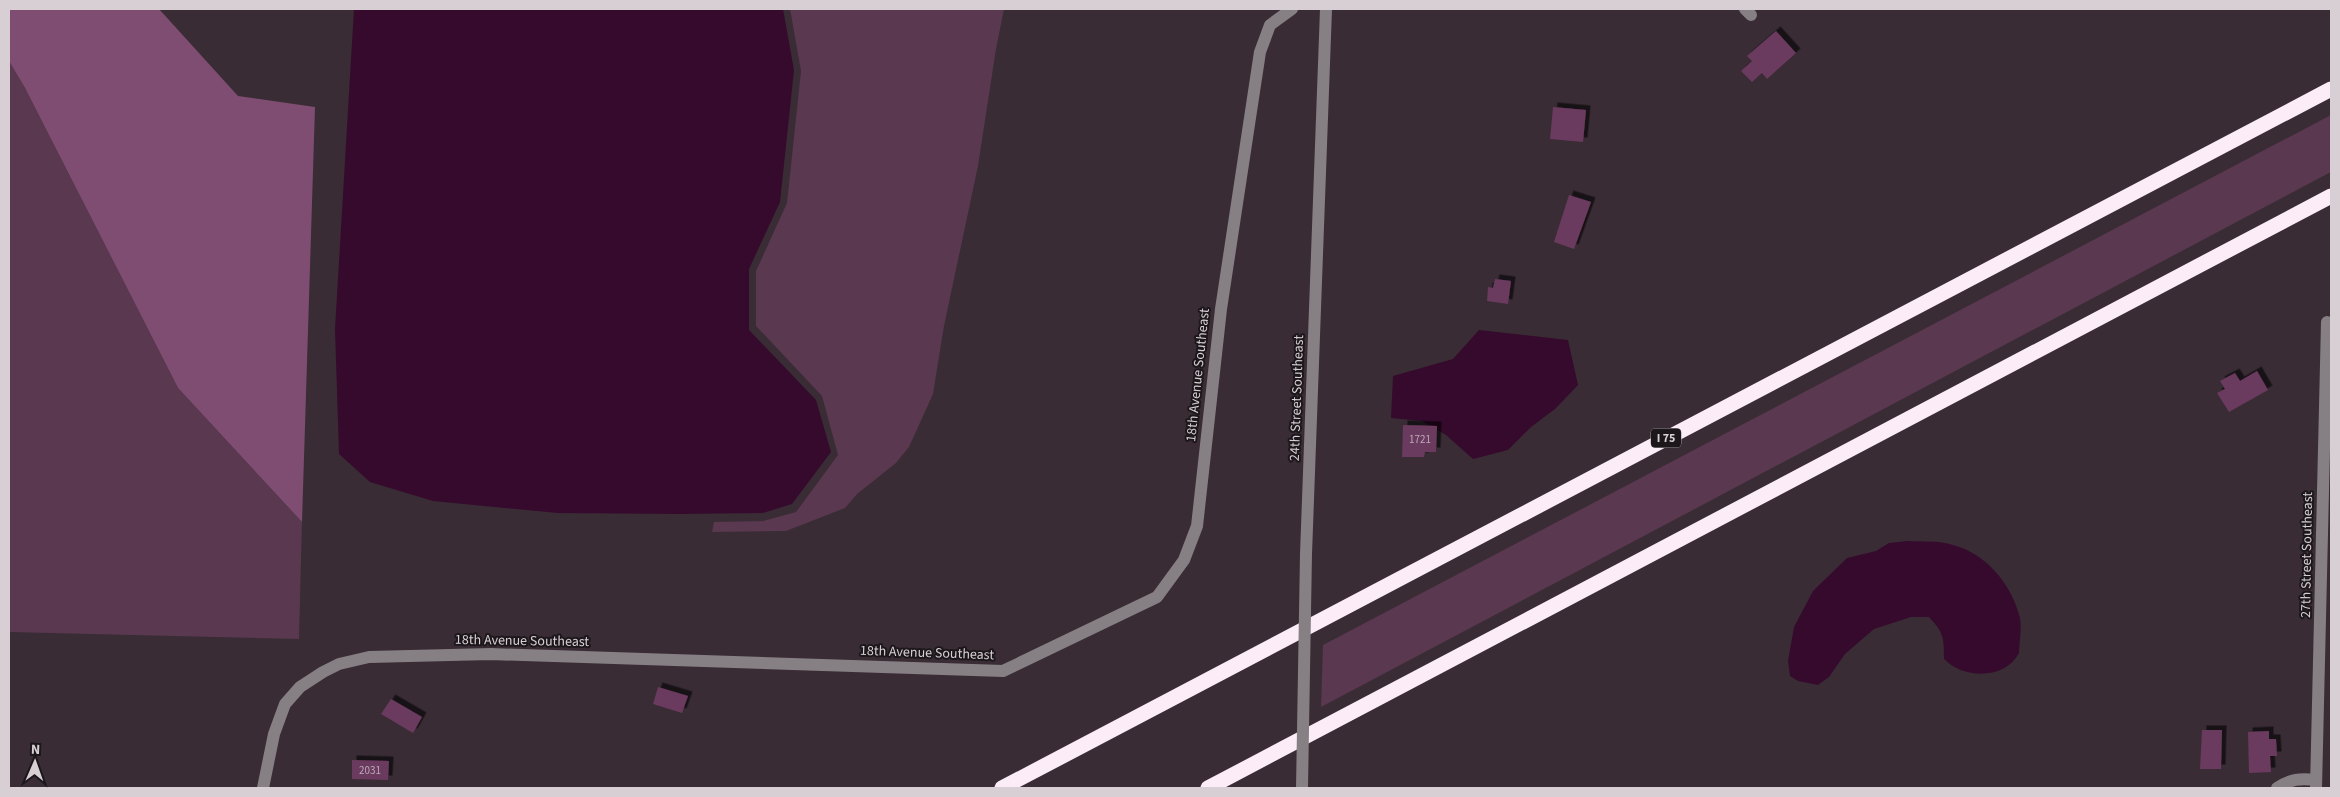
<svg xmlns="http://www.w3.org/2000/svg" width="2340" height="797" viewBox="0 0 2340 797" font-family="'Source Sans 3',sans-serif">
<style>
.green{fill:#593850}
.forest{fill:#7f4d72}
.water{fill:#360a2d}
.building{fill:#6a3a5e;filter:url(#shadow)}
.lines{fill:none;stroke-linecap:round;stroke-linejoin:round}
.minor{stroke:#867f83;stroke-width:12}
.highway{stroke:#fcecf7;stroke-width:15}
.minor-bridge{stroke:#867f83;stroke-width:12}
.labels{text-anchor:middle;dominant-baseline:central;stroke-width:4;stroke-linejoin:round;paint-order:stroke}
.number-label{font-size:11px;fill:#bcaab7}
.shield{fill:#1c171b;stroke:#a0989d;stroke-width:1}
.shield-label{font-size:12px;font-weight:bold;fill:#d8cfd5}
.street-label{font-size:14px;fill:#d8cfd5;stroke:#1c171b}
</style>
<defs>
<filter id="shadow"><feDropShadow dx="4.5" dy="-4.5" stdDeviation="0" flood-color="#0009"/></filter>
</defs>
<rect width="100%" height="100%" fill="#392c35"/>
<g class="green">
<polygon points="790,9 1004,9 996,49 978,166 944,326 933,394 909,447 896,463 857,494 845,508 786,531 712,532 714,522 763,521 796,512 838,455 822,396 756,326 756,271 787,203 801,71"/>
<polygon points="9,61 25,88 178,388 302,522 299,639 9,632"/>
<polygon points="2331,115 2331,172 1321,707 1323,645"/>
</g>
<polygon class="forest" points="9,9 159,9 238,96 315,107 302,522 178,388 25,88 9,61"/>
<g class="water">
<polygon points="354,9 783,9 794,70 780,202 749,269 749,330 816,400 831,452 792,504 763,513 678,514 558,513 433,501 370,482 339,454 335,329"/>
<polygon points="1479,330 1568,340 1578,385 1555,409 1531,427 1508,450 1473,459 1446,435 1422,421 1391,418 1393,376 1453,359"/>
<path d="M1907 541C1922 542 1939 540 1953 545 1987 554 2012 585 2020 618 2022 629 2019 643 2019 653 2005 680 1963 679 1944 659 1944 638 1944 633 1929 617H1911L1874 629 1845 654 1829 677 1818 685 1798 681 1790 676 1788 661 1794 627 1813 591 1847 558 1876 551 1889 543Z"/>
</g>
<g class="building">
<polygon points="1776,31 1796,53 1767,79 1762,73 1752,82 1741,71 1752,61 1747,56"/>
<polygon points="1553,107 1586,110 1583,142 1550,139"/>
<polygon points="1569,195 1591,202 1574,249 1554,242"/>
<polygon points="1495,279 1511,281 1508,304 1487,301 1488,287 1493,288"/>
<polygon points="2257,371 2268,390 2229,412 2217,393 2225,389 2220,381 2235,373 2240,381"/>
<polygon points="1403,425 1437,426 1436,452 1425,452 1424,457 1402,457"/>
<polygon points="658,687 688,696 682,713 653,704"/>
<polygon points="391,699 422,717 413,733 381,714"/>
<polygon points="2202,730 2222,730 2221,769 2200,769"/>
<polygon points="2269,731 2269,739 2276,739 2277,756 2270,756 2271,772 2249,773 2248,732"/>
<polygon points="352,760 389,761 388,780 352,779"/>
</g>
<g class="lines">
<g class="minor">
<polyline points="1745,9 1751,15"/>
<polyline points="1306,554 1326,9"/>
<polyline points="263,788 274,734 285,704 300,687 323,672 339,664 369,657 491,654 1003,671 1157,597 1184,560 1197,526 1221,309 1260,52 1270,25 1292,9"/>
<path d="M2277 788C2291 779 2300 778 2316 780"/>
<polyline points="2316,788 2327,322"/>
</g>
<g class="highway">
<polyline points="1002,788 2331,89"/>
<polyline points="1208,788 2331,196"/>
</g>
<polyline class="minor-bridge" points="1302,788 1306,554"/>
</g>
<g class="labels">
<g class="number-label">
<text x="1420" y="439">1721</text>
<text x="370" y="770">2031</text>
</g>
<rect class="shield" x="1651" y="428.5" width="30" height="19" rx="4"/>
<g class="shield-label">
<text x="1666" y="438">I 75</text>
</g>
<g class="street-label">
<text transform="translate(1198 375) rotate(-84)">18th Avenue Southeast</text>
<text transform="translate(1297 398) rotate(-88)">24th Street Southeast</text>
<text transform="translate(2307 555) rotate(-89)">27th Street Southeast</text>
<text transform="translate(522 641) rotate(1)">18th Avenue Southeast</text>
<text transform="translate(927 653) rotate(2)">18th Avenue Southeast</text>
</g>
</g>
<rect width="2340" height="797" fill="none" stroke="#d8cfd5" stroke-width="20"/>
<g transform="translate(35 762) rotate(2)" stroke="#1c171b" stroke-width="4" paint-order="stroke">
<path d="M0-4L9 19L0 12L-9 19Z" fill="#d8cfd5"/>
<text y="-8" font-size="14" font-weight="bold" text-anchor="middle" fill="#d8cfd5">N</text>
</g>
</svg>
